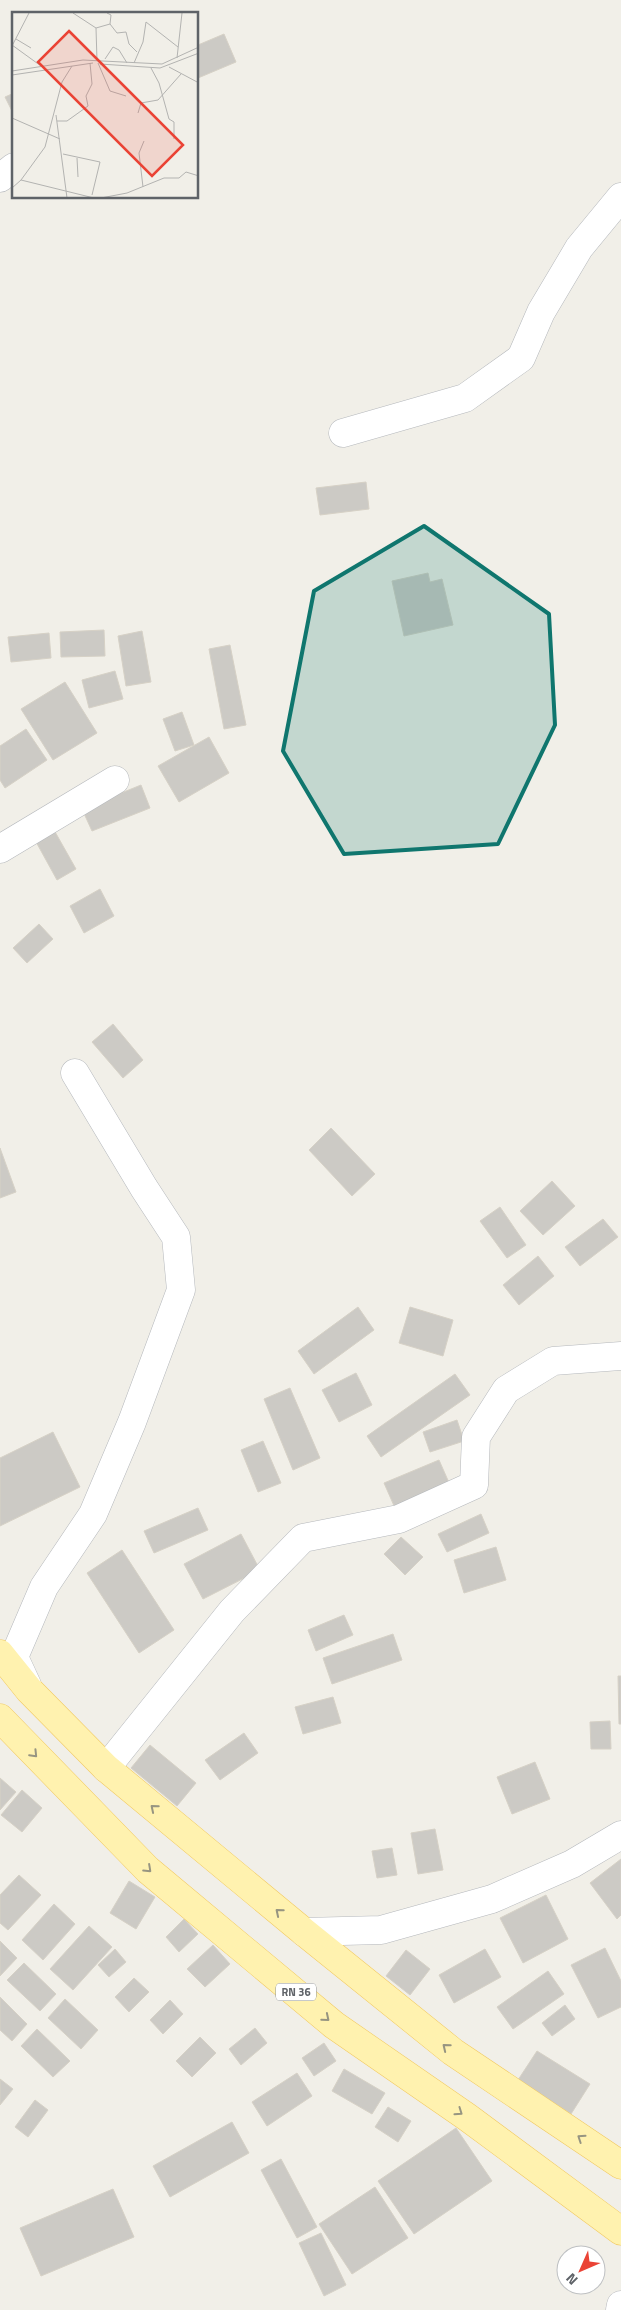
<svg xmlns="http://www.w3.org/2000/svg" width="621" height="2310" viewBox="0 0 621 2310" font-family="'Titillium Web',sans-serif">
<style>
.building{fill:#cccac5;stroke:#d6d1c6}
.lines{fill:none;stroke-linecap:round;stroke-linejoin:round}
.street-casing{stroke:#b5b8bc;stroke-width:29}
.primary-casing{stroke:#f2c960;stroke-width:29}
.street{stroke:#fff;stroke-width:28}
.primary{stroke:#fff2af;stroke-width:28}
.oneway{stroke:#979581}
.marked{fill:#0f766e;fill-opacity:0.2;stroke:#0f766e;stroke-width:4;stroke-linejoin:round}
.labels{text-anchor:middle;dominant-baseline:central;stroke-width:5;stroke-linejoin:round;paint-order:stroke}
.shield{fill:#fff;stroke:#8f9295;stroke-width:1}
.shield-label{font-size:11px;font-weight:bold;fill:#5f6368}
.inset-road{fill:none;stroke:#b3b3b1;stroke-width:1}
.view{fill:#ea4335;fill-opacity:0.15;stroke:#ea4335;stroke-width:2.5}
.inset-edge{fill:none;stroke:#5f6368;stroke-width:2.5}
</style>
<rect width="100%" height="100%" fill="#f1efe8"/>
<g class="building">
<polygon points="224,34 236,62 198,78 198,45"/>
<polygon points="14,93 14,115 5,97"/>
<polygon points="366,482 369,509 320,515 316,488"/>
<polygon points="428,573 430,582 442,579 453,625 404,636 392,581"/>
<polygon points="104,630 105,656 61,657 60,632"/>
<polygon points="142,631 151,682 126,686 118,636"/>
<polygon points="49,633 51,658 11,662 8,637"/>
<polygon points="230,645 246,725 224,729 209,649"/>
<polygon points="115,671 123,699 89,708 82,680"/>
<polygon points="65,682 97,733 53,760 21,709"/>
<polygon points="182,712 194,745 175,751 163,719"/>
<polygon points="26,729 47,760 5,788 0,780 0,746"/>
<polygon points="209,737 229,773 179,802 158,766"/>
<polygon points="141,785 150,808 92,831 82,809"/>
<polygon points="54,830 76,869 57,880 35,840"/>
<polygon points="100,889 114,916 84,933 70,906"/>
<polygon points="39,924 53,939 27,963 13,948"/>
<polygon points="113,1024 143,1060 123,1078 92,1042"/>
<polygon points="331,1128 375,1174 352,1196 309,1150"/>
<polygon points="0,1148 16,1192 0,1198"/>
<polygon points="552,1181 575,1206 543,1235 520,1211"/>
<polygon points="500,1207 526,1245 507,1258 480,1221"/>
<polygon points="603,1219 618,1237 580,1266 565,1247"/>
<polygon points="538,1256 554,1276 519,1305 503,1285"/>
<polygon points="358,1307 374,1330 314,1374 298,1351"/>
<polygon points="410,1307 453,1320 443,1356 399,1343"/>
<polygon points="356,1373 372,1405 339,1422 322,1390"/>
<polygon points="455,1374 470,1395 381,1457 367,1436"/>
<polygon points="290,1388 320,1458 293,1470 264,1399"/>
<polygon points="457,1420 464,1441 430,1452 423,1432"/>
<polygon points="53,1432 80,1487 0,1526 0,1458"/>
<polygon points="263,1441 281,1483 258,1492 241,1450"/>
<polygon points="439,1460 450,1485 395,1508 384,1483"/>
<polygon points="198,1508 208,1530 154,1553 144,1531"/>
<polygon points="481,1514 489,1533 447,1552 438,1534"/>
<polygon points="241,1534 260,1570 203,1599 184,1564"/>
<polygon points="401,1537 423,1557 405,1575 384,1554"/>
<polygon points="496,1547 506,1580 464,1593 454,1560"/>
<polygon points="122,1550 174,1630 139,1653 87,1573"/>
<polygon points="344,1615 353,1635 316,1651 308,1630"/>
<polygon points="393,1634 402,1660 332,1684 323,1658"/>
<polygon points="618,1676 621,1676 621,1724 619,1724"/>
<polygon points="333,1697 341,1723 303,1734 295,1707"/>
<polygon points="610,1721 611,1749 591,1749 590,1722"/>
<polygon points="244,1733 258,1753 220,1780 205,1760"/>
<polygon points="150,1745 196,1783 177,1806 131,1768"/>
<polygon points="535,1762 550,1799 512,1814 497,1777"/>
<polygon points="0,1778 16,1792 0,1810"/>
<polygon points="22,1790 42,1808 22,1832 1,1815"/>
<polygon points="435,1829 443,1870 418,1874 411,1833"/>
<polygon points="392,1848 397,1875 377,1878 372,1851"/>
<polygon points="621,1859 621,1915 617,1919 590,1883"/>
<polygon points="19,1875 41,1895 8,1930 0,1923 0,1895"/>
<polygon points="129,1881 155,1897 136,1929 110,1913"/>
<polygon points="546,1895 568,1939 523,1963 500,1918"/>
<polygon points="54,1904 75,1924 43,1960 22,1940"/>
<polygon points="184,1919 198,1934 179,1952 166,1937"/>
<polygon points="89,1926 112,1947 73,1990 50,1969"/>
<polygon points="0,1941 17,1958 0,1976"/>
<polygon points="213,1945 230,1964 205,1987 187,1969"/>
<polygon points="605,1948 621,1981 621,2007 598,2018 571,1965"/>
<polygon points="115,1949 126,1962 109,1977 98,1965"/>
<polygon points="485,1949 501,1977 454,2003 439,1975"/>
<polygon points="406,1950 430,1969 410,1995 386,1976"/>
<polygon points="24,1963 56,1994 40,2011 7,1980"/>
<polygon points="548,1971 564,1994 513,2029 497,2007"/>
<polygon points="134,1978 149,1992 129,2012 115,1997"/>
<polygon points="0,1997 27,2024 12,2041 0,2030"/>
<polygon points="65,1999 98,2030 81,2049 48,2018"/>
<polygon points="170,2000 183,2014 163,2034 150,2020"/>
<polygon points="565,2005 575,2019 552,2036 542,2023"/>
<polygon points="255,2028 267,2043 241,2065 229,2049"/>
<polygon points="37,2029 70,2061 53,2077 21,2046"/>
<polygon points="200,2037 216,2053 192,2077 176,2061"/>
<polygon points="324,2043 336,2061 314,2076 302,2058"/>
<polygon points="537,2051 590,2084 571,2114 518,2080"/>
<polygon points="344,2069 385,2093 372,2114 332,2091"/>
<polygon points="297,2073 312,2096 267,2126 252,2102"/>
<polygon points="0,2079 13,2089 0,2105"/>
<polygon points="35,2100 48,2110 28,2137 15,2127"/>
<polygon points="388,2107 411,2121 398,2142 375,2127"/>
<polygon points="232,2122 249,2153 170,2197 153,2166"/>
<polygon points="456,2128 492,2181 414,2234 378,2181"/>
<polygon points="281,2159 317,2227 297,2238 261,2170"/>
<polygon points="375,2187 408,2238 352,2274 319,2224"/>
<polygon points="113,2189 134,2237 41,2276 20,2228"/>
<polygon points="321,2233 346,2285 324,2296 299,2243"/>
</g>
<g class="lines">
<g class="street-casing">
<g id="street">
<polyline points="0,178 14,167"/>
<polyline points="343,433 465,398 521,358 541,312 579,248 621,197"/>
<polyline points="0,849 115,780"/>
<polyline points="27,1685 14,1657 44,1587 93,1514 132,1422 181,1290 176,1237 144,1188 75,1073"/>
<polyline points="106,1768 232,1611 303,1538 399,1519 474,1485 476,1437 506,1390 553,1361 621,1356"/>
<polyline points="304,1932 381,1930 492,1899 572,1864 621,1835"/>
<polyline points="620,2310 621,2305"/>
</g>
</g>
<g class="primary-casing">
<g id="primary">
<polyline points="0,1654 29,1690 106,1768 304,1932 453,2052 621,2165"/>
<polyline points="0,1718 148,1870 334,2025 467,2117 621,2231"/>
</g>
</g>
<use href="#street" class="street"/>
<use href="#primary" class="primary"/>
</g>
<defs><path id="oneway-chevron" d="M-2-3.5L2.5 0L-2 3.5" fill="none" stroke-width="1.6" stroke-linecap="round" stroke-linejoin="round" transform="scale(1.25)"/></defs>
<g class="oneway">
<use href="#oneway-chevron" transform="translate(34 1754) rotate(46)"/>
<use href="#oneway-chevron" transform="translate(154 1808) rotate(-140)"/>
<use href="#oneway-chevron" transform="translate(148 1869) rotate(43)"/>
<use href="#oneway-chevron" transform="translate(279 1912) rotate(-140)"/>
<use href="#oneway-chevron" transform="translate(326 2018) rotate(40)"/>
<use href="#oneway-chevron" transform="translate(446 2047) rotate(-141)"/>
<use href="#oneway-chevron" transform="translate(459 2112) rotate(35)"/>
<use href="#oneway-chevron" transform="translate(581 2138) rotate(-146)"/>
</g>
<path class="marked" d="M424 526 549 614 555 725 498 844 344 854 283 751 314 591Z"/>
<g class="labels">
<rect class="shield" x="276" y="1983.5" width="40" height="17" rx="4"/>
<g class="shield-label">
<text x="296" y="1992">RN 36</text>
</g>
</g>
<g transform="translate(12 12)">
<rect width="186" height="186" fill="#f1efe8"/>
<path class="inset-road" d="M61 1 84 16M98 12 105 21 114 20 117 32 125 40M4 27 19 36M0 33 29 54M0 34 17 1M165 46 170 1M93 47 101 35 107 38 115 51M85 49 84 16 98 12 99 3 95 1M86 51 98 79 114 84M122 51 131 30 134 10 166 35M88 52 148 56 187 41M157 55 187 71M139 56 147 71 157 107 162 110V127M0 59 71 48 150 52 187 35M0 63 81 51M126 101 129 91 146 88 169 62M44 103 55 186M0 106 48 127M45 109H55L76 94 74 84 80 72 78 51M51 142 88 150 80 183M65 146 66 165M9 168 82 186M131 175 127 141 132 129M0 176 9 168 33 135 50 70 60 54M89 186 115 181 152 166H167L174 160 187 164"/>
<path class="view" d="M57 19 171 133 140 164 26 50Z"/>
<rect width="186" height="186" class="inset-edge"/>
</g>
<g transform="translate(581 2270) rotate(225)"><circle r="24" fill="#ffffff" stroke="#bfc1c3"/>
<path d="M0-4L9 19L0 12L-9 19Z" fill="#ea4335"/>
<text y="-8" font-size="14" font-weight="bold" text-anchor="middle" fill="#5f6368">N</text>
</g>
</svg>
